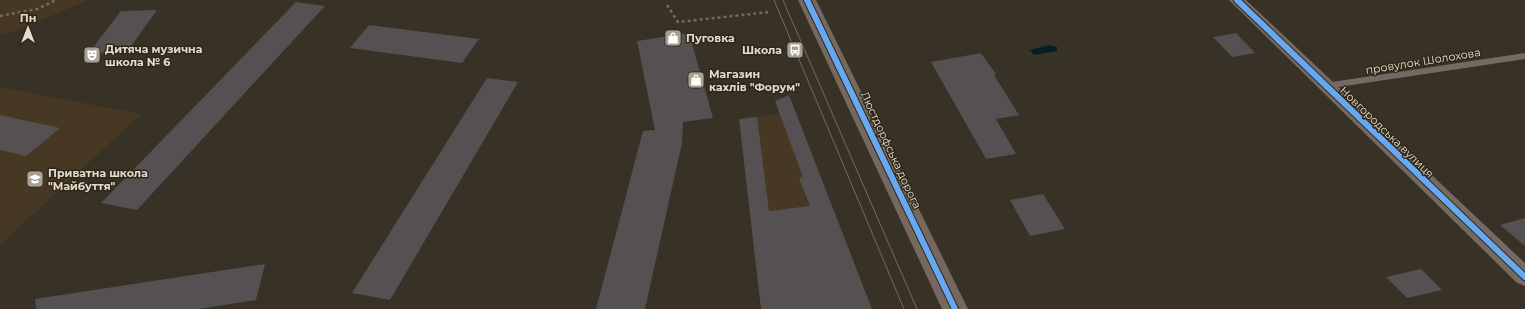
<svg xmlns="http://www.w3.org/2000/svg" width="1525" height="309" viewBox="0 0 1525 309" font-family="Montserrat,sans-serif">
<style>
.built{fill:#463822}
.water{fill:#051d25}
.building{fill:#555051}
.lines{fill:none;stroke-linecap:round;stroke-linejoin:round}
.path{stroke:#716962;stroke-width:2.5;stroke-dasharray:3 3;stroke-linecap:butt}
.service{fill:#746a63;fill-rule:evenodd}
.minor{fill:#746a63;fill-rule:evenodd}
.primary{fill:#766860;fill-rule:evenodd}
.tram{stroke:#736c65;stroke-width:1}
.cycleway-casing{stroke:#322817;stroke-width:8}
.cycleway{stroke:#66a8f1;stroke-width:6}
.labels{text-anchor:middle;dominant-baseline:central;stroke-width:3;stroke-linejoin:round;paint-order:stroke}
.poi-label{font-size:11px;font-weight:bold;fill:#e2dcd1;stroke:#322817;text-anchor:start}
.street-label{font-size:11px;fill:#e2dcd1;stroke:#322817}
</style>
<rect width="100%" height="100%" fill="#373126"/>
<g class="built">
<polygon points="0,0 89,0 8,34 0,34"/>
<polygon points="0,87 141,114 0,245"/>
<polygon points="795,111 872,309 761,309 739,119"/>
</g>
<polygon class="water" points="1050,45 1057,47 1057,51 1034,55 1030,50"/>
<g class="building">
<polygon points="296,2 325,6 137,210 101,203"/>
<polygon points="157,10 127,52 88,54 121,11"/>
<polygon points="369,25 479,39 462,63 350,48"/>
<polygon points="689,33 713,118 683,122 682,143 645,309 596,309 643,131 655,130 637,41"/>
<polygon points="1236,33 1255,53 1232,57 1213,37"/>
<polygon points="981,53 996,74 994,75 1019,115 996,119 1016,154 986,159 931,62"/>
<polygon points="487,78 518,82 390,300 352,293"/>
<polygon points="789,95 872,309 761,309 739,119 757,117 769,211 810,206 799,178 803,177 775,101"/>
<polygon points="0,115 60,128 26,156 0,150"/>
<polygon points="1043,194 1065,229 1030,236 1010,200"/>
<polygon points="1525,218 1525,246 1500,225"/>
<polygon points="265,264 256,300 199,309 36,309 35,299"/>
<polygon points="1421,269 1442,290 1407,298 1386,277"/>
</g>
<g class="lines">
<g class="path">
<polyline points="667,5 678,22 770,12"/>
<polyline points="0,16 37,9 56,0"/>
</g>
<polygon class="service" points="1525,53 1525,59 1325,89 1321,86 1325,83"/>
<polygon class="minor" points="1229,0 1246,0 1525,263 1525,286 1517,283"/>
<polygon class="primary" points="798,0 816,0 968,309 942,309"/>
<g class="tram">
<polyline points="774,0 904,309"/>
<polyline points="783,0 917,309"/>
</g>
<g class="cycleway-casing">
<g id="cycleway">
<polyline points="807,0 955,309"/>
<polyline points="1237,0 1525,277"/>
</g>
</g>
<use href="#cycleway" class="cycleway"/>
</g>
<defs>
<g id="shop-square" transform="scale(0.9)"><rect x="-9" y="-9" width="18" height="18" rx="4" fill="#a6a095" stroke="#322817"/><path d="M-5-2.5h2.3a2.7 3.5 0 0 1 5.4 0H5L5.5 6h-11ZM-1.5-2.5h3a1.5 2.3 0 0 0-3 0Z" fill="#fff"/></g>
<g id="bus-square" transform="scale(0.9)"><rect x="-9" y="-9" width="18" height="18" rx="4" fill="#a6a095" stroke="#322817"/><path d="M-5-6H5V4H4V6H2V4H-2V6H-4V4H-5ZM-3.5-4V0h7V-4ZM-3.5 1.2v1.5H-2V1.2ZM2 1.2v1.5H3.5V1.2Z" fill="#fff"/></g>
<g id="theatre-square" transform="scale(0.9)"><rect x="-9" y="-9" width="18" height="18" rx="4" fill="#a6a095" stroke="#322817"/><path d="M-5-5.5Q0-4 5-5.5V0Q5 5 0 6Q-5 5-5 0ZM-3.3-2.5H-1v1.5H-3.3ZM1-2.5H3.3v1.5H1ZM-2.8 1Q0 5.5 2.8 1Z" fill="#fff"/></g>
<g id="school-square" transform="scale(0.9)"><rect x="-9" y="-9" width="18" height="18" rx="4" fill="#a6a095" stroke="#322817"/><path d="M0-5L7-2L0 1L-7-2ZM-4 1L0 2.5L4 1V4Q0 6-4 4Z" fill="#fff"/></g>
</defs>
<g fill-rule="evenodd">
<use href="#shop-square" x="673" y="38"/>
<use href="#bus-square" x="795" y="50"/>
<use href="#theatre-square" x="92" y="55"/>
<use href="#shop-square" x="696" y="80"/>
<use href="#school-square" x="35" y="179"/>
</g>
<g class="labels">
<g class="poi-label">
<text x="686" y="38">Пуговка</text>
<text x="105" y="49">Дитяча музична<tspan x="105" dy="13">школа № 6</tspan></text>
<text x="782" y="50" text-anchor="end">Школа</text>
<text x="709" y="74">Магазин<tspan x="709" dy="13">кахлів "Форум"</tspan></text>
<text x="48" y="173">Приватна школа<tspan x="48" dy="13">"Майбуття"</tspan></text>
</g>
<g class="street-label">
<text transform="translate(1423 61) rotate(-9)">провулок Шолохова</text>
<text transform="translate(1387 132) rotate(44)">Новгородська вулиця</text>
<text transform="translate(891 150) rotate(65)">Люстдорфська дорога</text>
</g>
</g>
<g transform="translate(28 28)" stroke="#322817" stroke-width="3" paint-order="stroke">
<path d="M0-3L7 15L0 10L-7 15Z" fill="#e2dcd1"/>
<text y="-6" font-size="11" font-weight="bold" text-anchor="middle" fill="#e2dcd1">Пн</text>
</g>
</svg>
